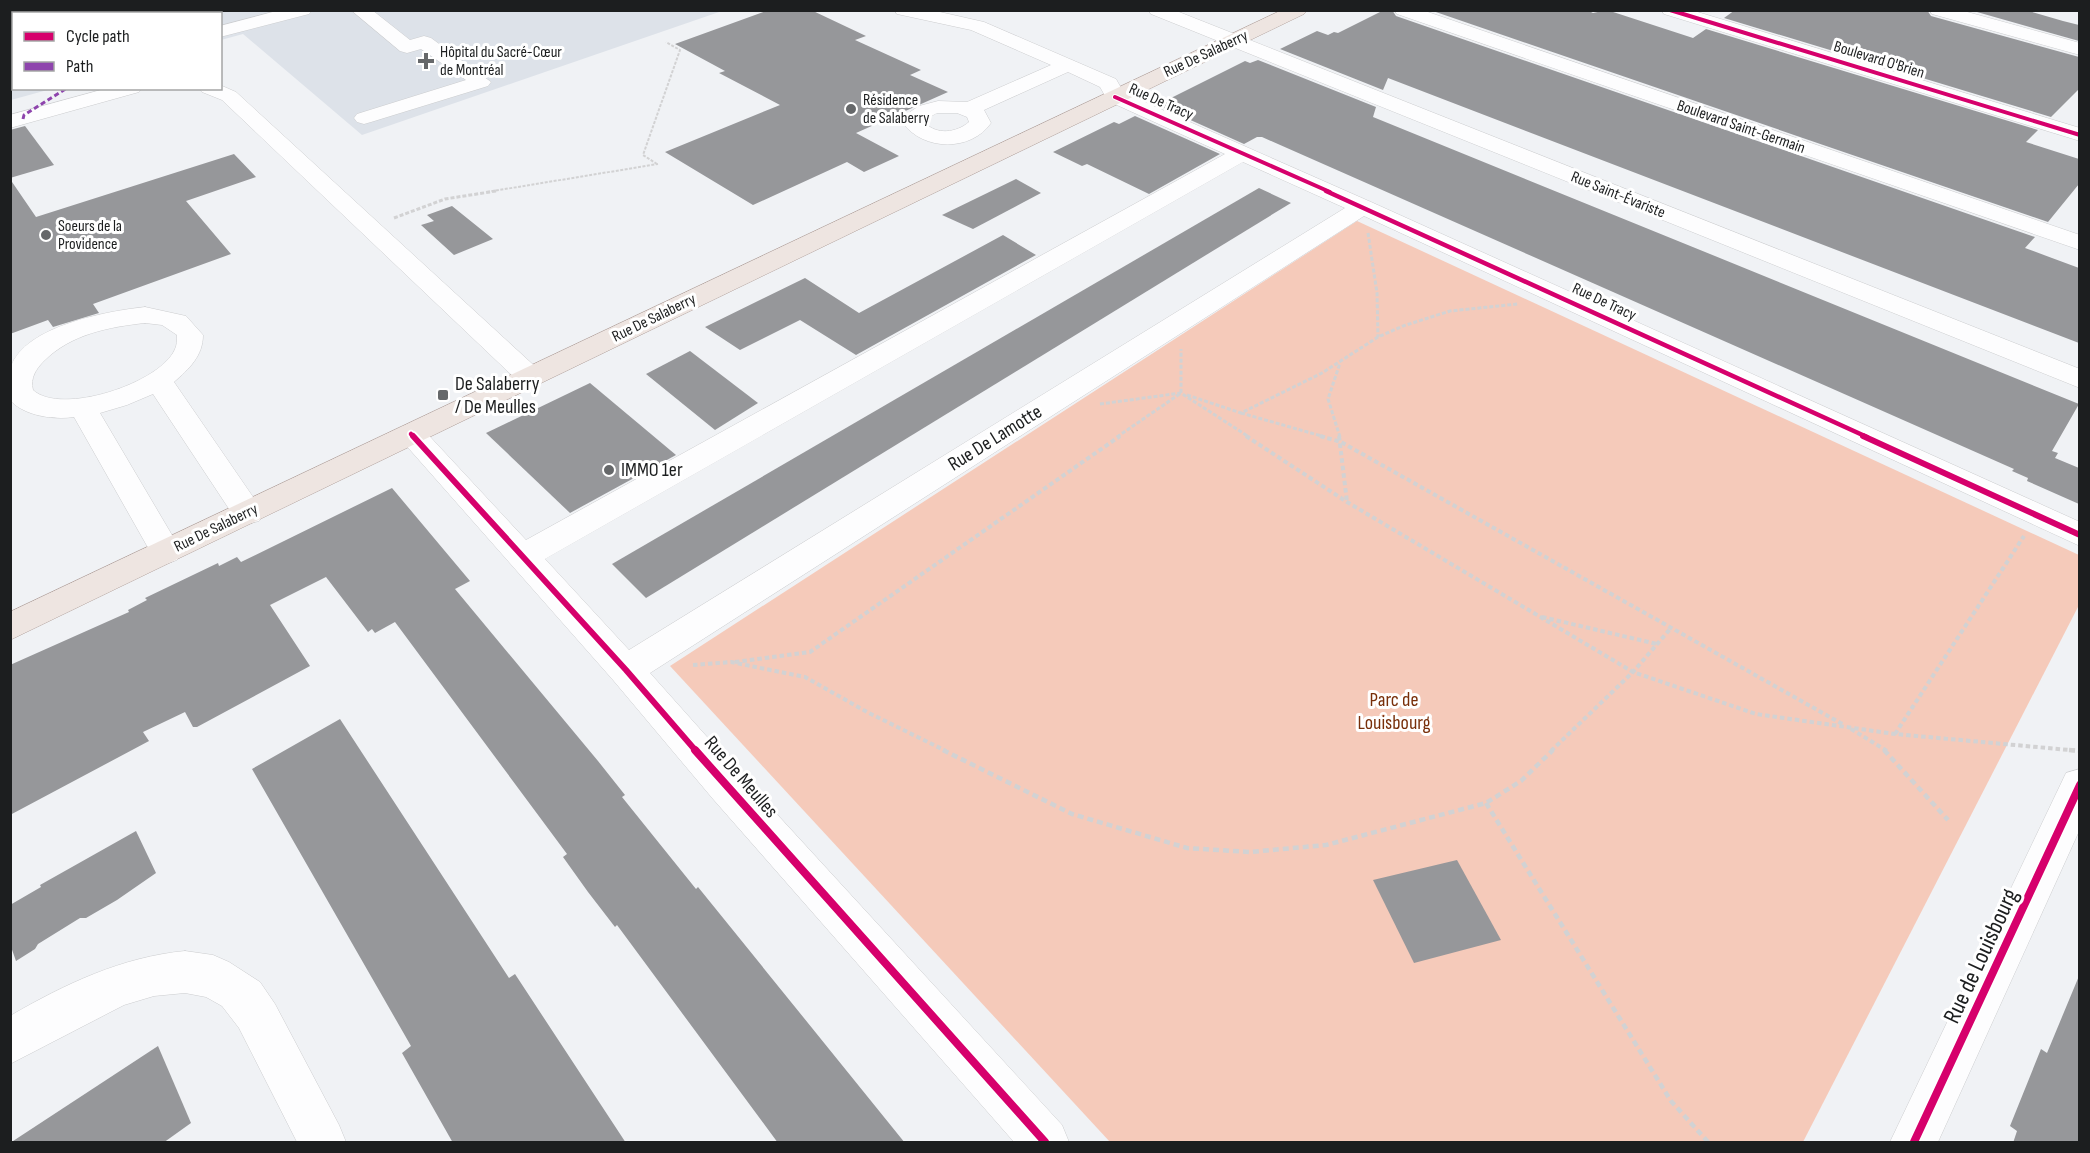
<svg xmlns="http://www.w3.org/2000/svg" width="2090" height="1153" viewBox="0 0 2090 1153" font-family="'Sofia Sans Condensed',sans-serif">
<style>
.built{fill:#dde2e9}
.green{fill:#f5caba}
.building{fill:#96979a}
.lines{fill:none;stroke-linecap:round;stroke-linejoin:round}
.minor-casing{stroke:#cccdcf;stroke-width:1}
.major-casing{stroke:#b3a39e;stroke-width:1}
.path-far3{stroke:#d2d2d3;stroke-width:2;stroke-dasharray:3 1.5;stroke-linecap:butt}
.path-far2{stroke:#d2d2d3;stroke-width:3;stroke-dasharray:4 2;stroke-linecap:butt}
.path-far1{stroke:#d2d2d3;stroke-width:4;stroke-dasharray:4.5 3;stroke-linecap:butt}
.path{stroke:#d2d2d3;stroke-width:4.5;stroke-dasharray:6 4;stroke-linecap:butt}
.minor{fill:#fdfdfe;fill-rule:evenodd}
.major{fill:#eee5e1;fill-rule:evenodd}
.quiet{stroke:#8e44ad;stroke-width:3;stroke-dasharray:5 3;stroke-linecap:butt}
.cycleway-far3-casing{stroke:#fff;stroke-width:6}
.cycleway-far2-casing{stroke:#fff;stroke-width:8}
.cycleway-far1-casing{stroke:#fff;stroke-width:10}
.cycleway-casing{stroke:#fff;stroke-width:11}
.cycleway-far3{stroke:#d6006c;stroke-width:4}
.cycleway-far2{stroke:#d6006c;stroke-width:4.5}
.cycleway-far1{stroke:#d6006c;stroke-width:6}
.cycleway{stroke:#d6006c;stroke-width:8}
.poi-dot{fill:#66686a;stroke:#fff;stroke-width:2}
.labels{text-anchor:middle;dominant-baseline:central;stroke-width:6;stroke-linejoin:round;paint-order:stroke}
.far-poi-label{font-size:16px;fill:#1c1e1f;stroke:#fff;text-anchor:start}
.far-street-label{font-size:16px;fill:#1c1e1f;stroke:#fff}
.poi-label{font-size:20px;fill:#1c1e1f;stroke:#fff;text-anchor:start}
.street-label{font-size:20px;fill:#1c1e1f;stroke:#fff}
.park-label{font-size:20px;fill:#782f0a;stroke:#fff}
.near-street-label{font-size:24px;fill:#1c1e1f;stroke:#fff}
</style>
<rect width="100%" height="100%" fill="#f0f2f5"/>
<polygon class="built" points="11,11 722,11 362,135 243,34 221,40 220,14 14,14 14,88 51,89 11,100"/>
<polygon class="green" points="1357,221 2079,555 2079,605 1803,1142 1110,1142 670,666"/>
<g class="building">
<polygon points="769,10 811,10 866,36 855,40 921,70 910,75 948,92 856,133 899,156 864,172 847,162 753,205 665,152 780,105 719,73 725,71 675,44"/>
<polygon points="1384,10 1392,10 1396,16 2035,237 2025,248 2079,268 2079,343 1388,78 1383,90 1280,49 1317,31 1328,35 1334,32 1338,33"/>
<polygon points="1430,10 1587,10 1593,13 1607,10 1693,38 1706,29 2038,130 2026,142 2079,159 2079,184 2048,222"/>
<polygon points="1735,10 1927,10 1931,16 2079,57 2079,89 2051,117 1724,18"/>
<polygon points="1970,10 2025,10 2063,21 2079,25 2079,41"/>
<polygon points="1258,60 1376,107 1373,117 2079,404 2052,451 2058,453 2055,458 2079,468 2079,504 2027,481 2028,478 2012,471 2014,469 1262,137 1257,137 1244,144 1157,105 1245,61 1250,63"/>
<polygon points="1135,116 1220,154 1149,194 1087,164 1082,166 1053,152 1114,122 1119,124"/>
<polygon points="25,126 54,165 10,178 10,130"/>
<polygon points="234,154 256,177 186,201 231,254 93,304 99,313 53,327 48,320 10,334 10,179 36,217"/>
<polygon points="1016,179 1041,193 973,229 942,215"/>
<polygon points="1259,188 1291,203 646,598 612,564"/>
<polygon points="452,206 493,239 454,255 421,225 434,221 427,215"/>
<polygon points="1003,235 1036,255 856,355 800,320 740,350 705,327 805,278 859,313"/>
<polygon points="690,351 758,403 715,430 646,374"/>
<polygon points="590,383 676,455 570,513 486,433"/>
<polygon points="392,488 470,581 455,589 598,761 625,795 622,797 696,889 698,887 905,1143 778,1143 617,925 615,927 588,892 563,857 567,854 395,622 375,633 372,629 368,632 326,577 270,605 310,666 197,727 193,727 185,712 143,732 149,741 10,815 10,665 129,612 128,610 147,600 145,598 218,563 219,566 237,557 241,562"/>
<polygon points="340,719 509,978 515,974 626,1143 453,1143 402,1053 411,1046 252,769"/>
<polygon points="136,831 156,873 117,900 86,918 80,918 38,944 35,949 16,961 10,944 10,905 41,887 40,885"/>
<polygon points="1457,860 1501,940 1414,963 1373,880"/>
<polygon points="2079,976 2079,1143 2013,1143 2017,1131 2010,1126 2041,1049 2047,1053"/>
<polygon points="158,1046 191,1123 163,1143 10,1143"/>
</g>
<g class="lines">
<g class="minor-casing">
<g id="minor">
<polygon points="280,10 312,10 309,14 220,37 220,26"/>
<polygon points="351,10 372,10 410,40 424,36 431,38 491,82 488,86 371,122 364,124 357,122 354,118 357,114 466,80 421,49 407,53 400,51"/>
<path d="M894 10H931L984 22 1116 79 1124 93 1371 202 2080 522V546L1364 216 650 673 741 775 1062 1125 1069 1142H1014L713 799 613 680 396 434 401 427 411 424 421 427 526 540 1225 154 1108 101 1100 87 1068 72 984 110 991 123C971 152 923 151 903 123L910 112 919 106 938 101 967 102 1051 65 971 30 897 14ZM937 113H957L967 117 969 122C956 133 937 135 925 123L928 118ZM1243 162 1345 208 629 650 545 559Z"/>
<polygon points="1148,10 1174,10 2080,369 2080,388 1151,14"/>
<polygon points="1394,10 1422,10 2080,235 2080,250 1397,14"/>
<polygon points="1661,10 1691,10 2080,128 2080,141 1664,14"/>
<polygon points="1929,10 1960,10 2080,43 2080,55 1932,14"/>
<polygon points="220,85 236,92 540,371 544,377 540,383 530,386 520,383 222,100 202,92 199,88 220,88"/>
<polygon points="108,88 142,88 139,92 10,128 10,115"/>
<path d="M145 307 186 316 203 335C203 356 189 369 174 382L264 513 259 521 248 524 237 521 153 394 127 405 100 413 182 552 177 560 166 564 155 560 74 417C54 420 24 416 10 400 10 390 8 376 11 367 24 326 108 311 145 307ZM145 323 162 325 177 335C177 340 177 345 175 349 161 383 61 416 33 390 30 378 36 369 44 361 71 334 109 327 145 323Z"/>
<polygon points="2080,769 2080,829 1938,1142 1890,1142 2066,773"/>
<path d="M185 951 213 955 229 962 260 982 275 1004 339 1125 346 1142H297L239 1028 222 1006 206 997 185 993 154 996 124 1005 10 1064V1016C65 984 122 957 185 951Z"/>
</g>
</g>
<g class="major-casing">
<polygon id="major" points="1282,10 1307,10 1304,14 10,640 10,612"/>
</g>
<g class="path-far3">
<polyline points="10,39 14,39"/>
<polyline points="657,164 643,155 680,50 666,42"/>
<polyline points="487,192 658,164"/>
</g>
<g class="path-far2">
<polyline points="394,218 445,199 496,191"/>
<polyline points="1368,233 1377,293 1378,337"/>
<polyline points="1187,395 1241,413 1322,373 1378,337 1403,326 1450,311 1518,304"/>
<polyline points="1100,404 1181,393 1249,437"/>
<polyline points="1241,413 1325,437"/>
<polyline points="1117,437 1181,393 1181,349"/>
<polyline points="1340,437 1328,399 1340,363"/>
</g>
<g class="path-far1">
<polyline points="1246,436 1347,502 1633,672 1756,714 1895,734 2080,751"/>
<polyline points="1320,436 1341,442 1844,725"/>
<polyline points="1339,436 1347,502"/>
<polyline points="1542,617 1657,644"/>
<polyline points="735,662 810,652 1120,436"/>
<polyline points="693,665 731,662 805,677 867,712 946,751"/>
<polyline points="1851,729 1887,751"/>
<polyline points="1895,734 2024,536"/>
<polyline points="1551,751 1633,672 1671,628"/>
</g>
<g class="path">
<polyline points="943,750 1072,814 1187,848 1250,852 1326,845 1486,803 1521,781 1553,750"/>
<polyline points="1884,750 1948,820"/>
<polyline points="2069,750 2080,751"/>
<polyline points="1486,803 1671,1101 1708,1142"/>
</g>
<use href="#minor" class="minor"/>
<use href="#major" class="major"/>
<g class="quiet">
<polyline points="193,14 198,10"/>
<polyline points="23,119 24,115 67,88"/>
</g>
<g class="cycleway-far3-casing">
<g id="cycleway-far3">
<polyline points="1670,10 2080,135"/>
<polyline points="1115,97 1330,192"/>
</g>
</g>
<g class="cycleway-far2-casing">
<g id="cycleway-far2">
<polyline points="1326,191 1867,437"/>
<polyline points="411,434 414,437"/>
</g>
</g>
<g class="cycleway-far1-casing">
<g id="cycleway-far1">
<polyline points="413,436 626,670 696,751"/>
<polyline points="1863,436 2080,535"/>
</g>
</g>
<g class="cycleway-casing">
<g id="cycleway">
<polyline points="695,750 1045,1142"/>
<polyline points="1914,1142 2080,785"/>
</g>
</g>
<use href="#cycleway-far3" class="cycleway-far3"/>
<use href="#cycleway-far2" class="cycleway-far2"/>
<use href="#cycleway-far1" class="cycleway-far1"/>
<use href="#cycleway" class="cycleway"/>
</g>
<g class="poi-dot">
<path d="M423 52h6v6h6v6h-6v6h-6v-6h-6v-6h6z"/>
<circle cx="851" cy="109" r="6"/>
<circle cx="46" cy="235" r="6"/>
<rect x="437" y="389" width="12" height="12" rx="3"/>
<circle cx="609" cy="470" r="6"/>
</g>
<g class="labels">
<g class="far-poi-label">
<text x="440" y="52">Hôpital du Sacré-Cœur<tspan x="440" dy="18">de Montréal</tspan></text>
<text x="863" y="100">Résidence<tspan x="863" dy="18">de Salaberry</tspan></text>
<text x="58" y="226">Soeurs de la<tspan x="58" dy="18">Providence</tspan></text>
</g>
<g class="far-street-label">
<text transform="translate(1206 54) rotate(-25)">Rue De Salaberry</text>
<text transform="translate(1879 60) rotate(17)">Boulevard O'Brien</text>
<text transform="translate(1161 102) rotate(24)">Rue De Tracy</text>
<text transform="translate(1741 127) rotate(19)">Boulevard Saint-Germain</text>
<text transform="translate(1618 195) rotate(22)">Rue Saint-Évariste</text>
<text transform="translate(1604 302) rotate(25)">Rue De Tracy</text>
<text transform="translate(654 318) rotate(-26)">Rue De Salaberry</text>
<text transform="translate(216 528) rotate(-26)">Rue De Salaberry</text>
</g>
<g class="poi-label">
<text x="455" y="384">De Salaberry<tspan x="455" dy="23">/ De Meulles</tspan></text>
<text x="621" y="470">IMMO 1er</text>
</g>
<g class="street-label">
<text transform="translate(995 438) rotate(-32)">Rue De Lamotte</text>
<text transform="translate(741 777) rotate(49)">Rue De Meulles</text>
</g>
<g class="park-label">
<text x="1394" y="700">Parc de<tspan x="1394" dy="23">Louisbourg</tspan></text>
</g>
<g class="near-street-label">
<text transform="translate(1981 956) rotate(-65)">Rue de Louisbourg</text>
</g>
</g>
<rect width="2090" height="1153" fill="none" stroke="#1c1e1f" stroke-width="24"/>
<rect x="12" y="12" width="210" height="78" fill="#ffffff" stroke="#a4a5a5" stroke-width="1.5"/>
<rect x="24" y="32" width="30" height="9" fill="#d6006c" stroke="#a4a5a5" stroke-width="1.5"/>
<text x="66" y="42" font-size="18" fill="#1c1e1f">Cycle path</text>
<rect x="24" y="62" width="30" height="9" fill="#8e44ad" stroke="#a4a5a5" stroke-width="1.5"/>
<text x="66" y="72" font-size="18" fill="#1c1e1f">Path</text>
</svg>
